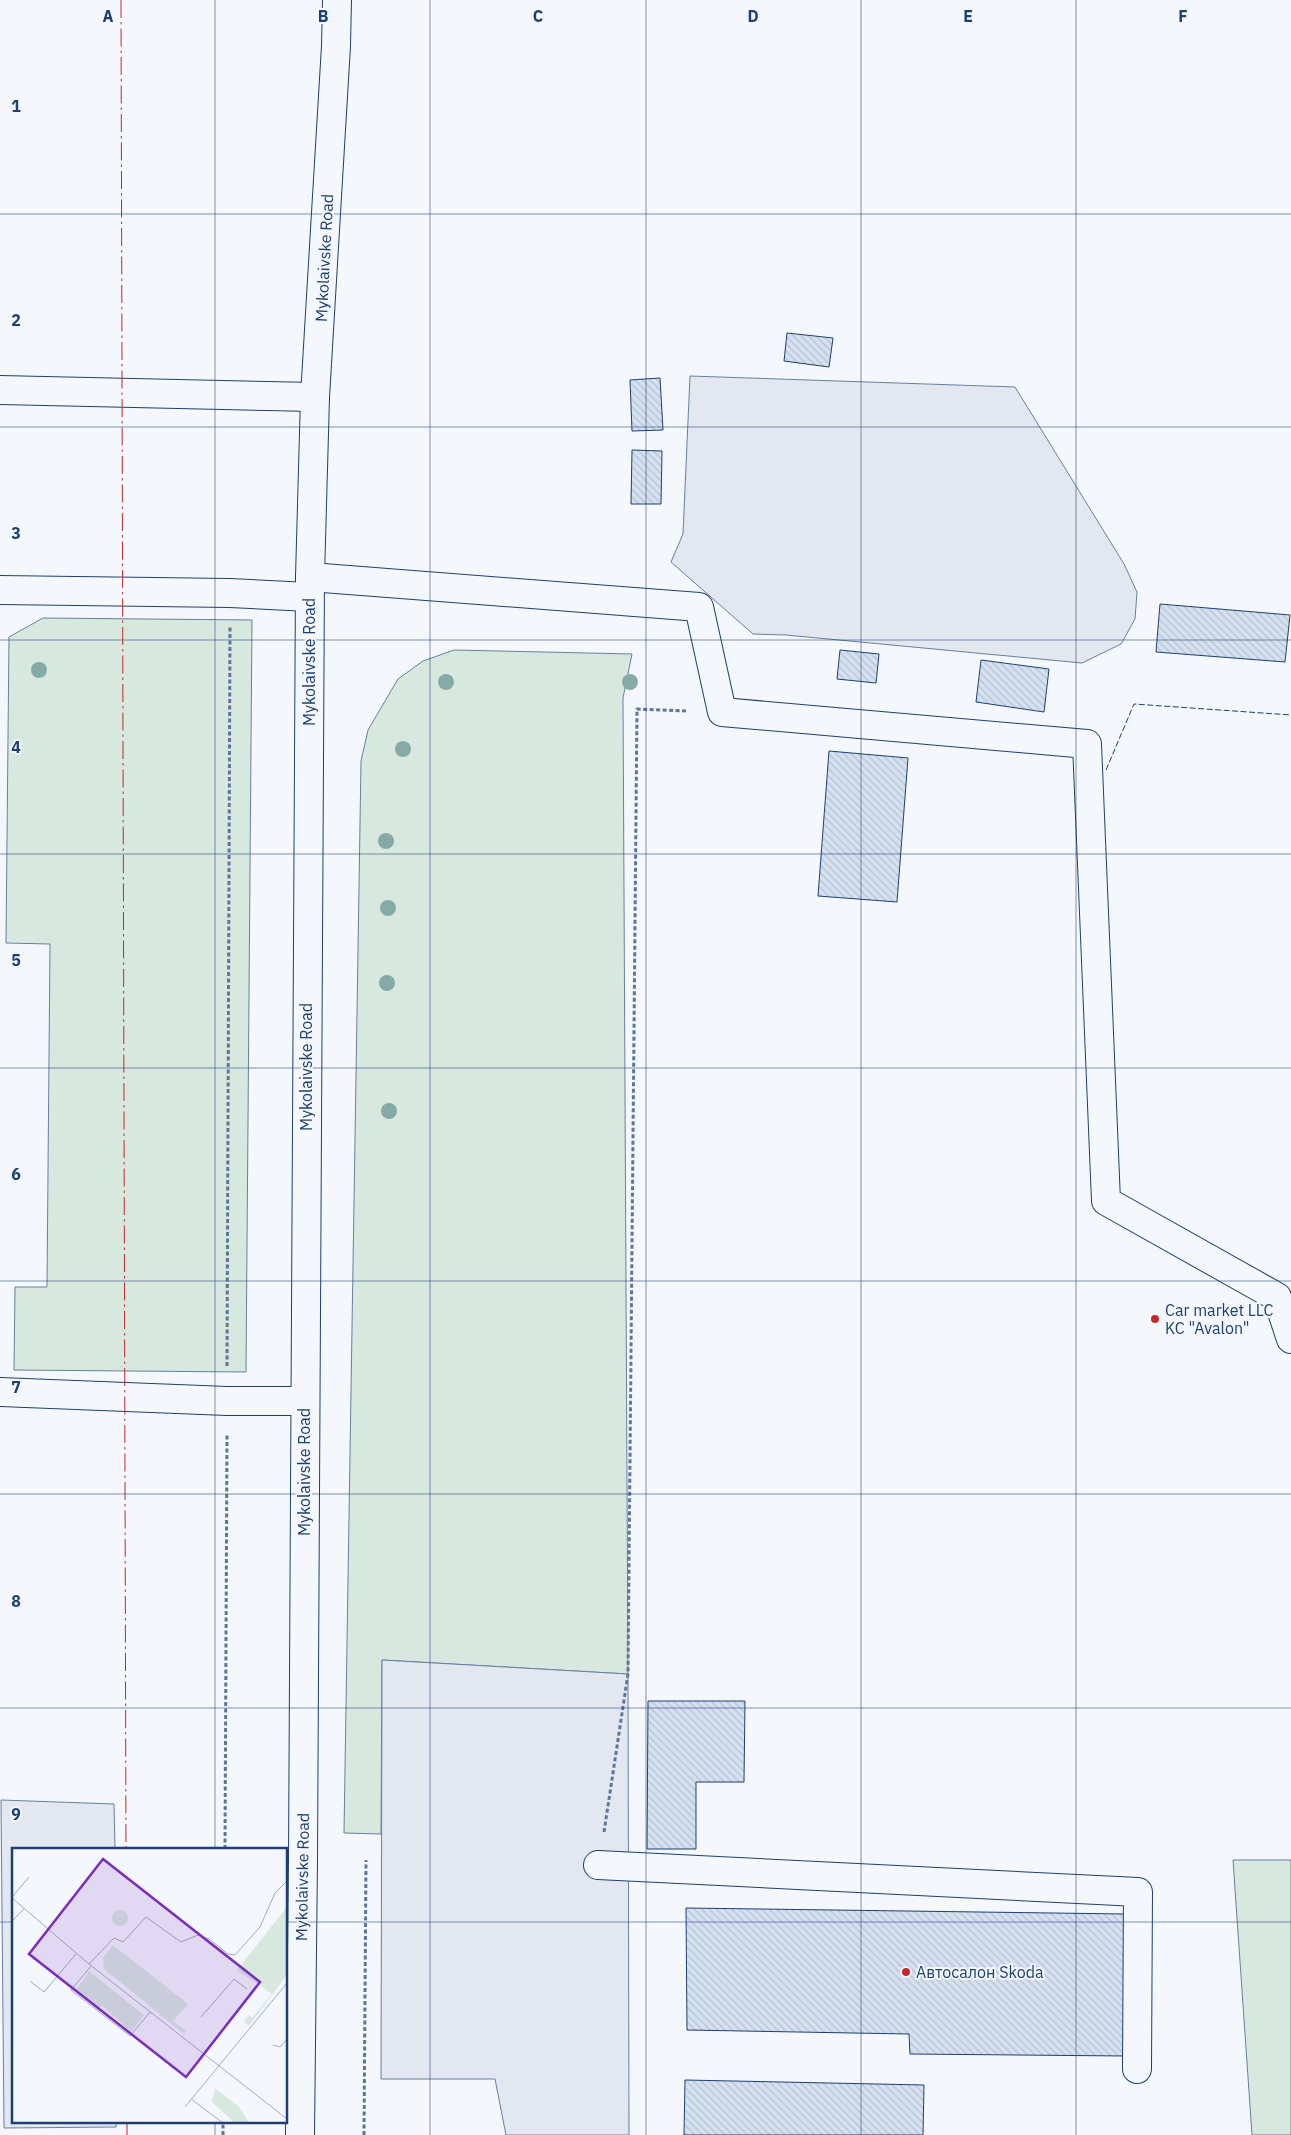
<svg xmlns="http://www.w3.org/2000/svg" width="1291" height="2135" viewBox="0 0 1291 2135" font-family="'IBM Plex Sans',sans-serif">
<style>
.grass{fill:#d7e8df;stroke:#687fa3}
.parking{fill:#e3e8f0;stroke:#687fa3}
.building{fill:url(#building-back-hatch);stroke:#1d3f73}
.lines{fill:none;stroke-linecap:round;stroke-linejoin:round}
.minor-casing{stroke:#1d3f73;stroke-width:30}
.major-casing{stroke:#1d3f73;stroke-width:30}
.path{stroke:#5e769c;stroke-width:3;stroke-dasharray:4 2.5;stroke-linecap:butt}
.minor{stroke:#f4f7fb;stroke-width:28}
.major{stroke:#f4f7fb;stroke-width:28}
.fence{stroke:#1d3f73;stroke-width:1;stroke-dasharray:6 2.5;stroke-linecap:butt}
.power{stroke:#c62828;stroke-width:1;stroke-dasharray:18 4 2.5 4;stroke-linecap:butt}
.tree{fill:#86aba6}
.grid{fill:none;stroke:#1d3f73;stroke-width:1;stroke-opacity:0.55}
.poi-dot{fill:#c62828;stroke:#f4f7fb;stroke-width:2}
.labels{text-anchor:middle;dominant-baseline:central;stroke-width:4;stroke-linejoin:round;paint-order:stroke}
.street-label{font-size:16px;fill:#1d3f73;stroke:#f4f7fb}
.poi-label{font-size:16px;fill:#1d3f73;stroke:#f4f7fb;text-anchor:start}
.inset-road{fill:none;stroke:#9eadc5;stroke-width:1}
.view{fill:#7b2cbf;fill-opacity:0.15;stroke:#7b2cbf;stroke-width:2.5}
.inset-edge{fill:none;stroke:#1d3f73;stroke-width:2.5}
.grid-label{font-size:16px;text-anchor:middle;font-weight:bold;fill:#1d3f73;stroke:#f4f7fb;stroke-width:4;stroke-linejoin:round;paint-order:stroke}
</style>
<defs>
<pattern id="building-back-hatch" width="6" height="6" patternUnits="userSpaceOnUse" patternTransform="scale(1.25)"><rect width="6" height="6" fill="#d5e0f0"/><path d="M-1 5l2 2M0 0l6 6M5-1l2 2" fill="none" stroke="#b6c1d1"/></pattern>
</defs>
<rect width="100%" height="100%" fill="#f4f7fb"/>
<g class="grass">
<polygon points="43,618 252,620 246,1372 14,1370 15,1287 47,1287 50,944 6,943 9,637"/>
<polygon points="454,650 632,654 623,698 628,1674 382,1660 381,1834 344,1833 361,761 368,730 398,679 423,661"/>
<polygon points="1233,1860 1291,1860 1291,2135 1252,2135"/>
</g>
<g class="parking">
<polygon points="690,376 1015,387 1124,564 1137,592 1135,619 1121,644 1082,663 786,635 753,634 671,562 683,534"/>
<polygon points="382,1660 628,1674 629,2135 506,2135 495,2079 381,2079"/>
<polygon points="1,1800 114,1804 115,1849 14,1849 14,2121 116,2121 116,2127 4,2128"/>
</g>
<g class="building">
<polygon points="787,333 833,338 829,367 784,361"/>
<polygon points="660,378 663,430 632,431 630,380"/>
<polygon points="632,450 662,451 661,504 631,504"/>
<polygon points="1160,604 1290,615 1285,662 1156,652"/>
<polygon points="840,650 879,654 876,683 837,679"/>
<polygon points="981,660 1049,669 1044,712 976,702"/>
<polygon points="829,751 908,758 897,902 818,896"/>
<polygon points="648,1701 745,1701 744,1782 696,1782 696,1849 647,1849"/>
<polygon points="686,1908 1125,1914 1126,2056 910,2054 909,2034 687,2030"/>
<polygon points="685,2080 924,2085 923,2135 684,2135"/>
</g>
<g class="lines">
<g class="minor-casing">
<g id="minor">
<polyline points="0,390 315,397"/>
<polyline points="310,577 699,607 722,712 1087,744 1106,1201 1277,1297 1291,1339"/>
<polyline points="0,590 230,593 309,597"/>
<polyline points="0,1392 227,1401 304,1401"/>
<polyline points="598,1865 1138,1892 1137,2069"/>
</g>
</g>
<g class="major-casing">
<polyline id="major" points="300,2135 303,1860 310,577 315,397 336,46 337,0"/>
</g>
<g class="path">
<polyline points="227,1366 230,627"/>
<polyline points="604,1832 628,1674 637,709 686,711"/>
<polyline points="225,1849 227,1434"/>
<polyline points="223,2135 223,2121"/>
<polyline points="364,2135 366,1860"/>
</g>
<use href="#minor" class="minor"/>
<use href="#major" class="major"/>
<polyline class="fence" points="1106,770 1134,704 1291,715"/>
<g class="power">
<polyline points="121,0 126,1849"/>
<polyline points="127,2121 127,2135"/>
</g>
</g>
<g class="tree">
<circle cx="39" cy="670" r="8"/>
<circle cx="446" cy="682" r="8"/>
<circle cx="630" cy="682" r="8"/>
<circle cx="403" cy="749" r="8"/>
<circle cx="386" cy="841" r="8"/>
<circle cx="388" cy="908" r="8"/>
<circle cx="387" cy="983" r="8"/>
<circle cx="389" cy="1111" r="8"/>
</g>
<path class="grid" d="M215 0V1849M430 0V2135M646 0V2135M861 0V2135M1076 0V2135M0 214H1291M0 427H1291M0 640H1291M0 854H1291M0 1068H1291M0 1281H1291M0 1494H1291M0 1708H1291M0 1922H14M286 1922H1291M215 2121V2135"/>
<g class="poi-dot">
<circle cx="1155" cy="1319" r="5"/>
<circle cx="906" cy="1972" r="5"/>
</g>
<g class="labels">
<g class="street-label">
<text transform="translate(324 258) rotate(-87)">Mykolaivske Road</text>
<text transform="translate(309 662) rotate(-90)">Mykolaivske Road</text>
<text transform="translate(306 1067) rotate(-90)">Mykolaivske Road</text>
<text transform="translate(304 1472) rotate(-90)">Mykolaivske Road</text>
<text transform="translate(302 1877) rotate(-89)">Mykolaivske Road</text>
</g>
<g class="poi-label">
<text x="1165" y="1310">Car market LLC<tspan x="1165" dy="18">KC "Avalon"</tspan></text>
<text x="916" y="1972">Автосалон Skoda</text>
</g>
</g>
<g transform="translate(12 1848)">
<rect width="275" height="275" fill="#f4f7fb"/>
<path d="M275 59V127L237 178 232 173 237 167 240 170 260 146 225 122ZM100 70a8 8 0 1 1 16 0a8 8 0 1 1-16 0ZM101 97 176 156 161 173 174 183 172 186 92 121 91 110ZM77 123 132 167 119 184 90 157 87 160 64 142Z" fill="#d7e8df"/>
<path d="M203 240 227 259 237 275H223L200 254Z" fill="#d7e8df"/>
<path class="inset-road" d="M0 49 17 29M0 50 77 116 275 271M0 73 12 61M77 116 102 90 111 94 134 69 169 94 186 87 197 91 216 106 223 107 248 79 263 45 275 33M79 118 59 142 118 188 138 164M18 133 32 144 64 106M189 169 222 131 235 141M261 197 268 199 275 191M179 251 211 275M173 259 275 135"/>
<path class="view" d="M91 11 248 134 174 229 17 106Z"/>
<rect width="275" height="275" class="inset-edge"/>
</g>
<g class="grid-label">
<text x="108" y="22">A</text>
<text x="323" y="22">B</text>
<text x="538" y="22">C</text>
<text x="753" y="22">D</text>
<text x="968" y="22">E</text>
<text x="1183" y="22">F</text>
<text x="16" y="112">1</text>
<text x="16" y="326">2</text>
<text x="16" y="539">3</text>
<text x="16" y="753">4</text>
<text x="16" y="966">5</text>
<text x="16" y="1180">6</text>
<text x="16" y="1393">7</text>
<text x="16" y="1607">8</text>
<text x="16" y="1820">9</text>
</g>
</svg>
